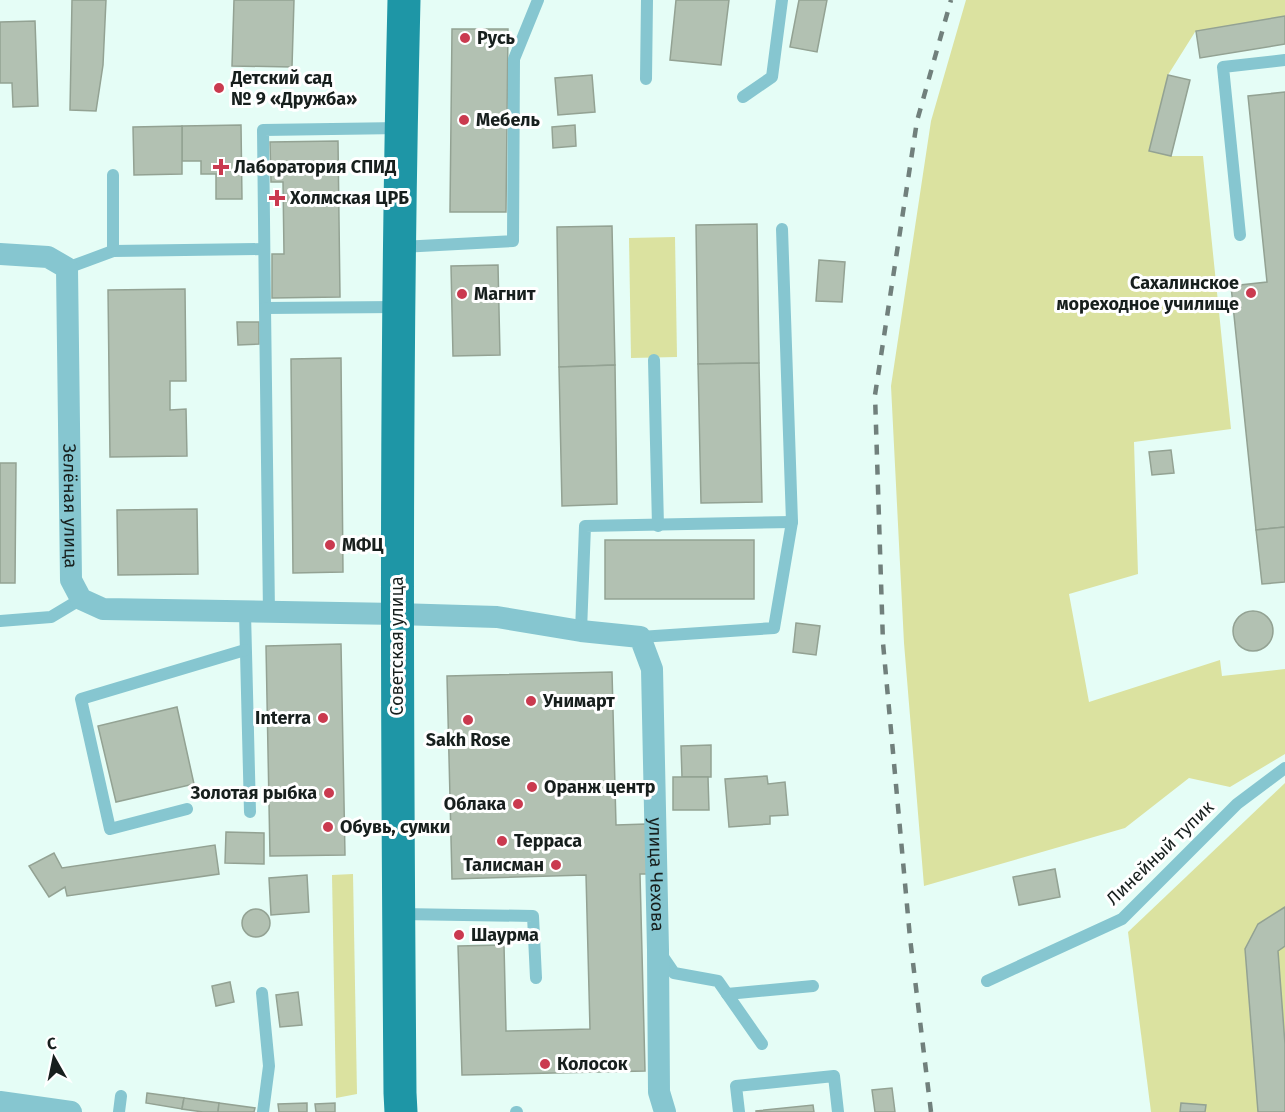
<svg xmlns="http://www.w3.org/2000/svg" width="1285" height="1112" viewBox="0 0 1285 1112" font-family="'Fira Sans',sans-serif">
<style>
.green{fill:#dbe2a0}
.building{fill:#b2c1b2;stroke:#93a293;stroke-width:1.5}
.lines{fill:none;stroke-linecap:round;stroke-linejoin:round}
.service{stroke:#86c6d0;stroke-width:12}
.minor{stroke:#86c6d0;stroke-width:22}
.primary{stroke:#1e96a6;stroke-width:33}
.rail{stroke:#71807c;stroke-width:4.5;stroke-dasharray:10 10;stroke-linecap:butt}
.poi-dot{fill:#ca3a4f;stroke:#fff;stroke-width:2}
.labels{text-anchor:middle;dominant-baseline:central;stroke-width:6;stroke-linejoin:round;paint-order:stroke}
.poi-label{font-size:18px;font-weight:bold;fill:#171f1d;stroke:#fff;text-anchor:start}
.street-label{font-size:18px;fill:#171f1d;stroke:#fff}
</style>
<rect width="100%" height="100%" fill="#e5fdf6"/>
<g class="green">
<polygon points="966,0 1285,0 1285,16 1195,32 1168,75 1149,150 1171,156 1203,156 1231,429 1134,442 1138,574 1069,594 1089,702 1220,660 1222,676 1285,669 1285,754 1230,787 1189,778 1125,828 924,886 904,643 891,386 931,121"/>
<polygon points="675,237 677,357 631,358 629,238"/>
<polygon points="1285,783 1285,1112 1151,1112 1128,932"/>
<polygon points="353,874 357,1094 336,1098 332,875"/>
</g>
<g class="building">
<polygon points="72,0 106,0 103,65 96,111 70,110"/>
<polygon points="234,0 294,0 292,67 232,66"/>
<polygon points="676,0 729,0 721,65 670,60"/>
<polygon points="799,0 827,0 817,52 790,47"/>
<polygon points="1285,16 1285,44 1200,58 1196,31"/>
<polygon points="35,21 38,106 13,107 12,83 0,83 0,22"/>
<polygon points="452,29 508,29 506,212 450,212"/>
<polygon points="592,75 595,112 558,115 555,78"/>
<polygon points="1168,75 1190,80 1171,156 1149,151"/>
<polygon points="1285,92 1285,527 1256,530 1231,286 1267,282 1248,96"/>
<polygon points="241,125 242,199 216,199 216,174 201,174 201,161 182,161 182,126"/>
<polygon points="575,125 576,146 553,148 552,127"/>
<polygon points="182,126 182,174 134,175 133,127"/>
<polygon points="338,141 340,297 272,298 272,254 284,254 283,182 271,182 270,142"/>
<polygon points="757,224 759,363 698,364 696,225"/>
<polygon points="612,226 615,365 559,367 557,227"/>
<polygon points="819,260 845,262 842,302 816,301"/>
<polygon points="498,265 500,355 453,356 451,266"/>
<polygon points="185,289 186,381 170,381 170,410 186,409 187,456 110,457 108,290"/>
<polygon points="237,322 259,322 259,344 238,345"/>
<polygon points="341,358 343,572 293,573 291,359"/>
<polygon points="759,363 762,502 701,503 698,364"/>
<polygon points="615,365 617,504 562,506 559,367"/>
<polygon points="1171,450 1174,473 1152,475 1149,452"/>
<polygon points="0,463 16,463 15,583 0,583"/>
<polygon points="197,509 198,574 118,575 117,510"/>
<polygon points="1285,527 1285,582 1262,584 1256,530"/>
<rect x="605" y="540" width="149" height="59"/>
<circle cx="1253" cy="631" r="20"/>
<polygon points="796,623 820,626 816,655 793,652"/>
<polygon points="341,644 345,855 270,856 266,646"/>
<polygon points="612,672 616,825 646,824 648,874 640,874 645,1071 462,1075 458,946 504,945 506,1031 590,1029 586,875 452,879 447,676"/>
<polygon points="177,707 194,784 116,802 98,726"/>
<polygon points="711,745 711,777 682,777 681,746"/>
<polygon points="767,776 768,784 785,782 788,815 770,816 770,824 729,827 725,779"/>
<polygon points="673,777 708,777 709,810 673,810"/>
<polygon points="226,832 264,833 264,864 225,863"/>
<polygon points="215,845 219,874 67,896 65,887 49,897 29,866 54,853 62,868"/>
<polygon points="1055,869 1060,897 1019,905 1013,877"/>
<polygon points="307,875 309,912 271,915 269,878"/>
<polygon points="1285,907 1285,946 1278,951 1285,1044 1285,1112 1258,1112 1245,949 1258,924"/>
<circle cx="256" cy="923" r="14"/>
<polygon points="230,982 234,1002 216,1006 212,986"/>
<polygon points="298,992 302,1025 280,1027 276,995"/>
<polygon points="892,1088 895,1112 875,1112 872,1090"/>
<polygon points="147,1093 184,1098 182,1109 146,1103"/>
<polygon points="184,1098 219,1103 218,1112 203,1112 182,1109"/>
<polygon points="219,1103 255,1108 254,1112 218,1112"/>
<polygon points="307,1103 307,1112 279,1112 278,1104"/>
<polygon points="335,1103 335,1112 316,1112 315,1104"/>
<polygon points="1181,1103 1206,1105 1205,1112 1180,1112"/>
<polygon points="813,1105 814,1112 756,1112 756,1111"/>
</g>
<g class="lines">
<g class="service">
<polyline points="646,79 647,0"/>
<polyline points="743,97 772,77 782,0"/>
<polyline points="1240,235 1223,67 1285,60"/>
<polyline points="401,247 513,241 514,59 538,0"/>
<polyline points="113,251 264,249"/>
<polyline points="67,268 113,251 113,175"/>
<polyline points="398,307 265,308 263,130 401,128"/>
<polyline points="265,308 269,613"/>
<polyline points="654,360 658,526"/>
<polyline points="245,613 250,812"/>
<polyline points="0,621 51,617 81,599"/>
<polyline points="581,631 585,526 792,522"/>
<polyline points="640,637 774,628 792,522 782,229"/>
<polyline points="187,809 110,829 81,699 245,650"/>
<polyline points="400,914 533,916 536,978"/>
<polyline points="661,954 674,973 718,981 762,1044"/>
<polyline points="987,981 1122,919 1237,804 1285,768"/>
<polyline points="262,993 269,1066 263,1112"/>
<polyline points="727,994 813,986"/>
<polyline points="119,1112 121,1096"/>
<polyline points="516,1112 517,1112"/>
<polyline points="739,1112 736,1086 834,1076 838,1112"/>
</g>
<g class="minor">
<path id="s1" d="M0 254 48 257 67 268 71 580 81 599 103 609 397 614 497 617 581 631 640 637 652 669 658 950 659 1092 665 1112"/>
<polyline points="0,1102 71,1112"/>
</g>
<path class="primary" d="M401 1112 400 1093C397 729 395 364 404 0"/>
<polyline class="rail" points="931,1112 910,938 883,643 875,395 917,121 951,0"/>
</g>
<g class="poi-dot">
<circle cx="465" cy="38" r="6"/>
<circle cx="219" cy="88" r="6"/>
<circle cx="464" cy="120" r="6"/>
<path d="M218 158h6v6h6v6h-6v6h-6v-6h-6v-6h6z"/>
<path d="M274 189h6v6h6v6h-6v6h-6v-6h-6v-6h6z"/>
<circle cx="1251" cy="293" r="6"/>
<circle cx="462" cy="294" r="6"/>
<circle cx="330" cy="545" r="6"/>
<circle cx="531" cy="701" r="6"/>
<circle cx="323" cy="718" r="6"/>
<circle cx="468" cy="720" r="6"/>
<circle cx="532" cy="787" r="6"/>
<circle cx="329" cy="793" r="6"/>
<circle cx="518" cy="804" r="6"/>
<circle cx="328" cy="827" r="6"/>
<circle cx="502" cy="841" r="6"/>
<circle cx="556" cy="865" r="6"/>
<circle cx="459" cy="935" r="6"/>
<circle cx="545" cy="1064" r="6"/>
</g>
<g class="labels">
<g class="poi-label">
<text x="477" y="38">Русь</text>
<text x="231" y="78">Детский сад<tspan x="231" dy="21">№ 9 «Дружба»</tspan></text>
<text x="476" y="120">Мебель</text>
<text x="234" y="167">Лаборатория СПИД</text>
<text x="290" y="198">Холмская ЦРБ</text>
<text x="1239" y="283" text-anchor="end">Сахалинское<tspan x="1239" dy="21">мореходное училище</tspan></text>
<text x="474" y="294">Магнит</text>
<text x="342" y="545">МФЦ</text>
<text x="543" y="701">Унимарт</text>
<text x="311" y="718" text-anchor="end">Interra</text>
<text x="468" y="740" text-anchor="middle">Sakh Rose</text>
<text x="544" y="787">Оранж центр</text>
<text x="317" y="793" text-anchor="end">Золотая рыбка</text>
<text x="506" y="804" text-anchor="end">Облака</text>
<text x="340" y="827">Обувь, сумки</text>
<text x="514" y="841">Терраса</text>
<text x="544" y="865" text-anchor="end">Талисман</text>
<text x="471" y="935">Шаурма</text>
<text x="557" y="1064">Колосок</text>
</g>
<g class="street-label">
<text stroke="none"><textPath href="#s1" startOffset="308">Зелёная улица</textPath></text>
<text transform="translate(397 646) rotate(-90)">Советская улица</text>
<text transform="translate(1160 853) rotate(-44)">Линейный тупик</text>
<text stroke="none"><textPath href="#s1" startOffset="1206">улица Чехова</textPath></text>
</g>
</g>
<g transform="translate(54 1058) rotate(351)" stroke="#ffffff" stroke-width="4.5" paint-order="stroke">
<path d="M0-4.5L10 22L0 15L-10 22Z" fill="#171f1d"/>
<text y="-9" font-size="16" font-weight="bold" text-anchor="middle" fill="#171f1d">С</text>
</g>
</svg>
